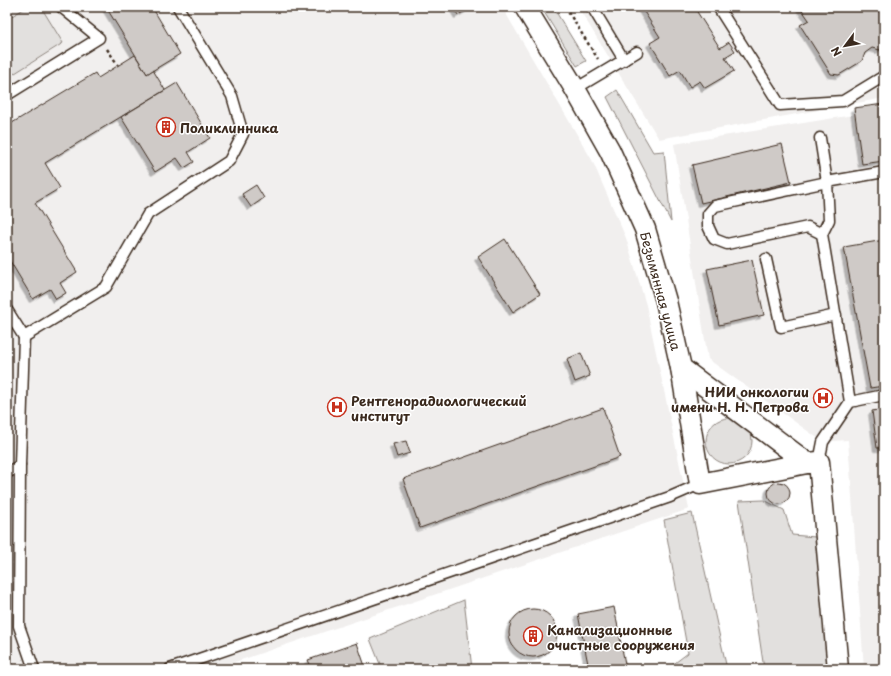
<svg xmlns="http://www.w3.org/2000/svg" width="891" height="676" viewBox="0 0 891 676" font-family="'Playpen Sans',sans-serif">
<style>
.built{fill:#f1efee}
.green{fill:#e2e0de;stroke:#8e857e}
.building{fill:#cfcac7;stroke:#3b2a1e;filter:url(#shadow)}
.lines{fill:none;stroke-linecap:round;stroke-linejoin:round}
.service-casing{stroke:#3b2a1e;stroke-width:13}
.minor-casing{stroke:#3b2a1e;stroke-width:23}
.path{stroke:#3b2a1e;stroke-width:2.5;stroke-dasharray:3 3;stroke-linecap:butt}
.service{stroke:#fff;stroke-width:10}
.minor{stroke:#fff;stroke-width:20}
.labels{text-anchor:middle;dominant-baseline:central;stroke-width:3;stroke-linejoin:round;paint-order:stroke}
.poi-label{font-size:13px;font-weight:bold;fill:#3b2a1e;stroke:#fff;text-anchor:start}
.street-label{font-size:13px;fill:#3b2a1e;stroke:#fff}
</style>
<defs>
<filter id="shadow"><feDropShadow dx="-3.5" dy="3.5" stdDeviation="0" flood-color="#0004"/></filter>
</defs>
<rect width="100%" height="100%" fill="#fff"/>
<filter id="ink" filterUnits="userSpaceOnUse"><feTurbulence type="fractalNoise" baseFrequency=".025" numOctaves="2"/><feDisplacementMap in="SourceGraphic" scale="8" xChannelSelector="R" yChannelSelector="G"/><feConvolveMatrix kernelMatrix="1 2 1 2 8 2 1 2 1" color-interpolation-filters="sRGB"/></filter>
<g filter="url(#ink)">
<g class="built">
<polygon points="7,7 502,7 592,160 626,238 646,305 689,509 214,669 7,669"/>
<polygon points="578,7 884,7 884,98 659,139"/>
<polygon points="884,110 884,669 864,669 848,440 833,441 816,437 708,359 674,144"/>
</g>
<g class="green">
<polygon points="27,7 41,7 63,43 7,78 7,19"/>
<polygon points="541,7 553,7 586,61 577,66"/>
<polygon points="617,90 653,152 664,151 671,222 607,97"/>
<circle cx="729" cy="441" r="23"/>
<polygon points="764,500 784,510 792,535 827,538 833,669 764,669 739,501"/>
<polygon points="692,513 727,669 667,669 688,653 664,520"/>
<polygon points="464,600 472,669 382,669 370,639"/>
</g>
<g class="building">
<polygon points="106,7 152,7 180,54 147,74"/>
<polygon points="453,7 472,7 458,15"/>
<polygon points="641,7 694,7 720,48 729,42 735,51 725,57 734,71 705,88 700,81 690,87 680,70 670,76 650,43 660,37"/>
<polygon points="800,7 884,7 884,47 880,50 872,48 865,53 862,61 839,75 831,74 800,25 809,20"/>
<polygon points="135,55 147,74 153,70 165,90 45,163 60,188 35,203 77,272 60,283 66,293 56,299 50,289 33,299 7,256 7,126 95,73 98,78"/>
<polygon points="177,83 210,138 188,152 194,162 184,168 177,158 155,172 121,117"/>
<polygon points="884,104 884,161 862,164 854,108"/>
<polygon points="782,144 791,182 701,203 692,165"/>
<polygon points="256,185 264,198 251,207 242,194"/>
<polygon points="505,239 540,294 513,312 478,257"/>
<polygon points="884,240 884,386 870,388 844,247"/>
<polygon points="752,260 764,315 719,325 707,269"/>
<polygon points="581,353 590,376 575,382 567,359"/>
<polygon points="603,408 620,457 420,528 403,479"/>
<polygon points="884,409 884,448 877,448 872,411"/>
<polygon points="406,441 410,453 397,457 393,444"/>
<circle cx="779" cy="493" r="11"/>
<polygon points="614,607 626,669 589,669 578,614"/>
<circle cx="533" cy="633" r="24"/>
<polygon points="357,643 366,669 312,669 308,660"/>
</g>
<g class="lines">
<g class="service-casing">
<g id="service">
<polyline points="592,7 624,60"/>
<polyline points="718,7 780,105 843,101 884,76"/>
<polyline points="575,89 637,52"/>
<polyline points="7,95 99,38 61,7"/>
<polyline points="820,138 827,182 829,220 822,234 850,402"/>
<polyline points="822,234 808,227 727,244 714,239 708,226 708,214 715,206 827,182 884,172"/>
<polyline points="766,259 781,327 836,315"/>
<polyline points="7,310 24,337 106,287 148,214 229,161 243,134 232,96 178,7"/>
<polyline points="24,337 20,465 19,626 34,669"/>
<polyline points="819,462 823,442 850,402 884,395"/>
<polyline points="7,473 20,465"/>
<polyline points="170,669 670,497 700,484"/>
</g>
</g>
<g class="minor-casing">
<g id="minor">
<polyline points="525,7 575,89 610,151 645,229 666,301 681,368 700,484 807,463 819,462 838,669"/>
<polyline points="681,368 807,463"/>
</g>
</g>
<g class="path">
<polyline points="565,7 598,59"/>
<polyline points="107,49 118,65"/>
</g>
<use href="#service" class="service"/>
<use href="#minor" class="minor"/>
</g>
</g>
<defs>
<g id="building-ring" transform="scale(1)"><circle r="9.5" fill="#fff" stroke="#c8321e" stroke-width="1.5"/><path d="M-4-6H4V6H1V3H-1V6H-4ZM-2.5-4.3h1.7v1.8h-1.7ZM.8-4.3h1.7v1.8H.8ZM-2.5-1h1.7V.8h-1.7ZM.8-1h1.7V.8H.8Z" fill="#c8321e"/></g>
<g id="hospital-ring" transform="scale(1)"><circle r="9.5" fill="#fff" stroke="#c8321e" stroke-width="1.5"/><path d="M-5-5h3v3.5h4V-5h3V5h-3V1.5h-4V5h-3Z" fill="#c8321e"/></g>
</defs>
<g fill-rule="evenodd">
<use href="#building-ring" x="166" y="127"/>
<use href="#hospital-ring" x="823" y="398"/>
<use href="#hospital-ring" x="337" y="407"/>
<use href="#building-ring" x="533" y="636"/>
</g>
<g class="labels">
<g class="poi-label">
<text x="180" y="127">Поликлинника</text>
<text x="809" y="391" text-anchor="end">НИИ онкологии<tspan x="809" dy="15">имени Н. Н. Петрова</tspan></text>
<text x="351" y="400">Рентгенорадиологический<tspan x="351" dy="15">институт</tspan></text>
<text x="547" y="629">Канализационные<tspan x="547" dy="15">очистные сооружения</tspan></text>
</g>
<g class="street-label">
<text transform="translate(661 291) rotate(75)">Безымянная улица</text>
</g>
</g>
<rect width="891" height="676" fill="none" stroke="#fff" stroke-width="24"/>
<rect x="12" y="12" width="867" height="652" fill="none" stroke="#3b2a1e" stroke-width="1.5" filter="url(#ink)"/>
<g transform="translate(845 46) rotate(238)" stroke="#ffffff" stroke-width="3" paint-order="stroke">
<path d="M0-3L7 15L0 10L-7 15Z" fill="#3b2a1e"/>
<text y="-6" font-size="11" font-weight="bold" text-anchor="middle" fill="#3b2a1e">N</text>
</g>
</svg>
